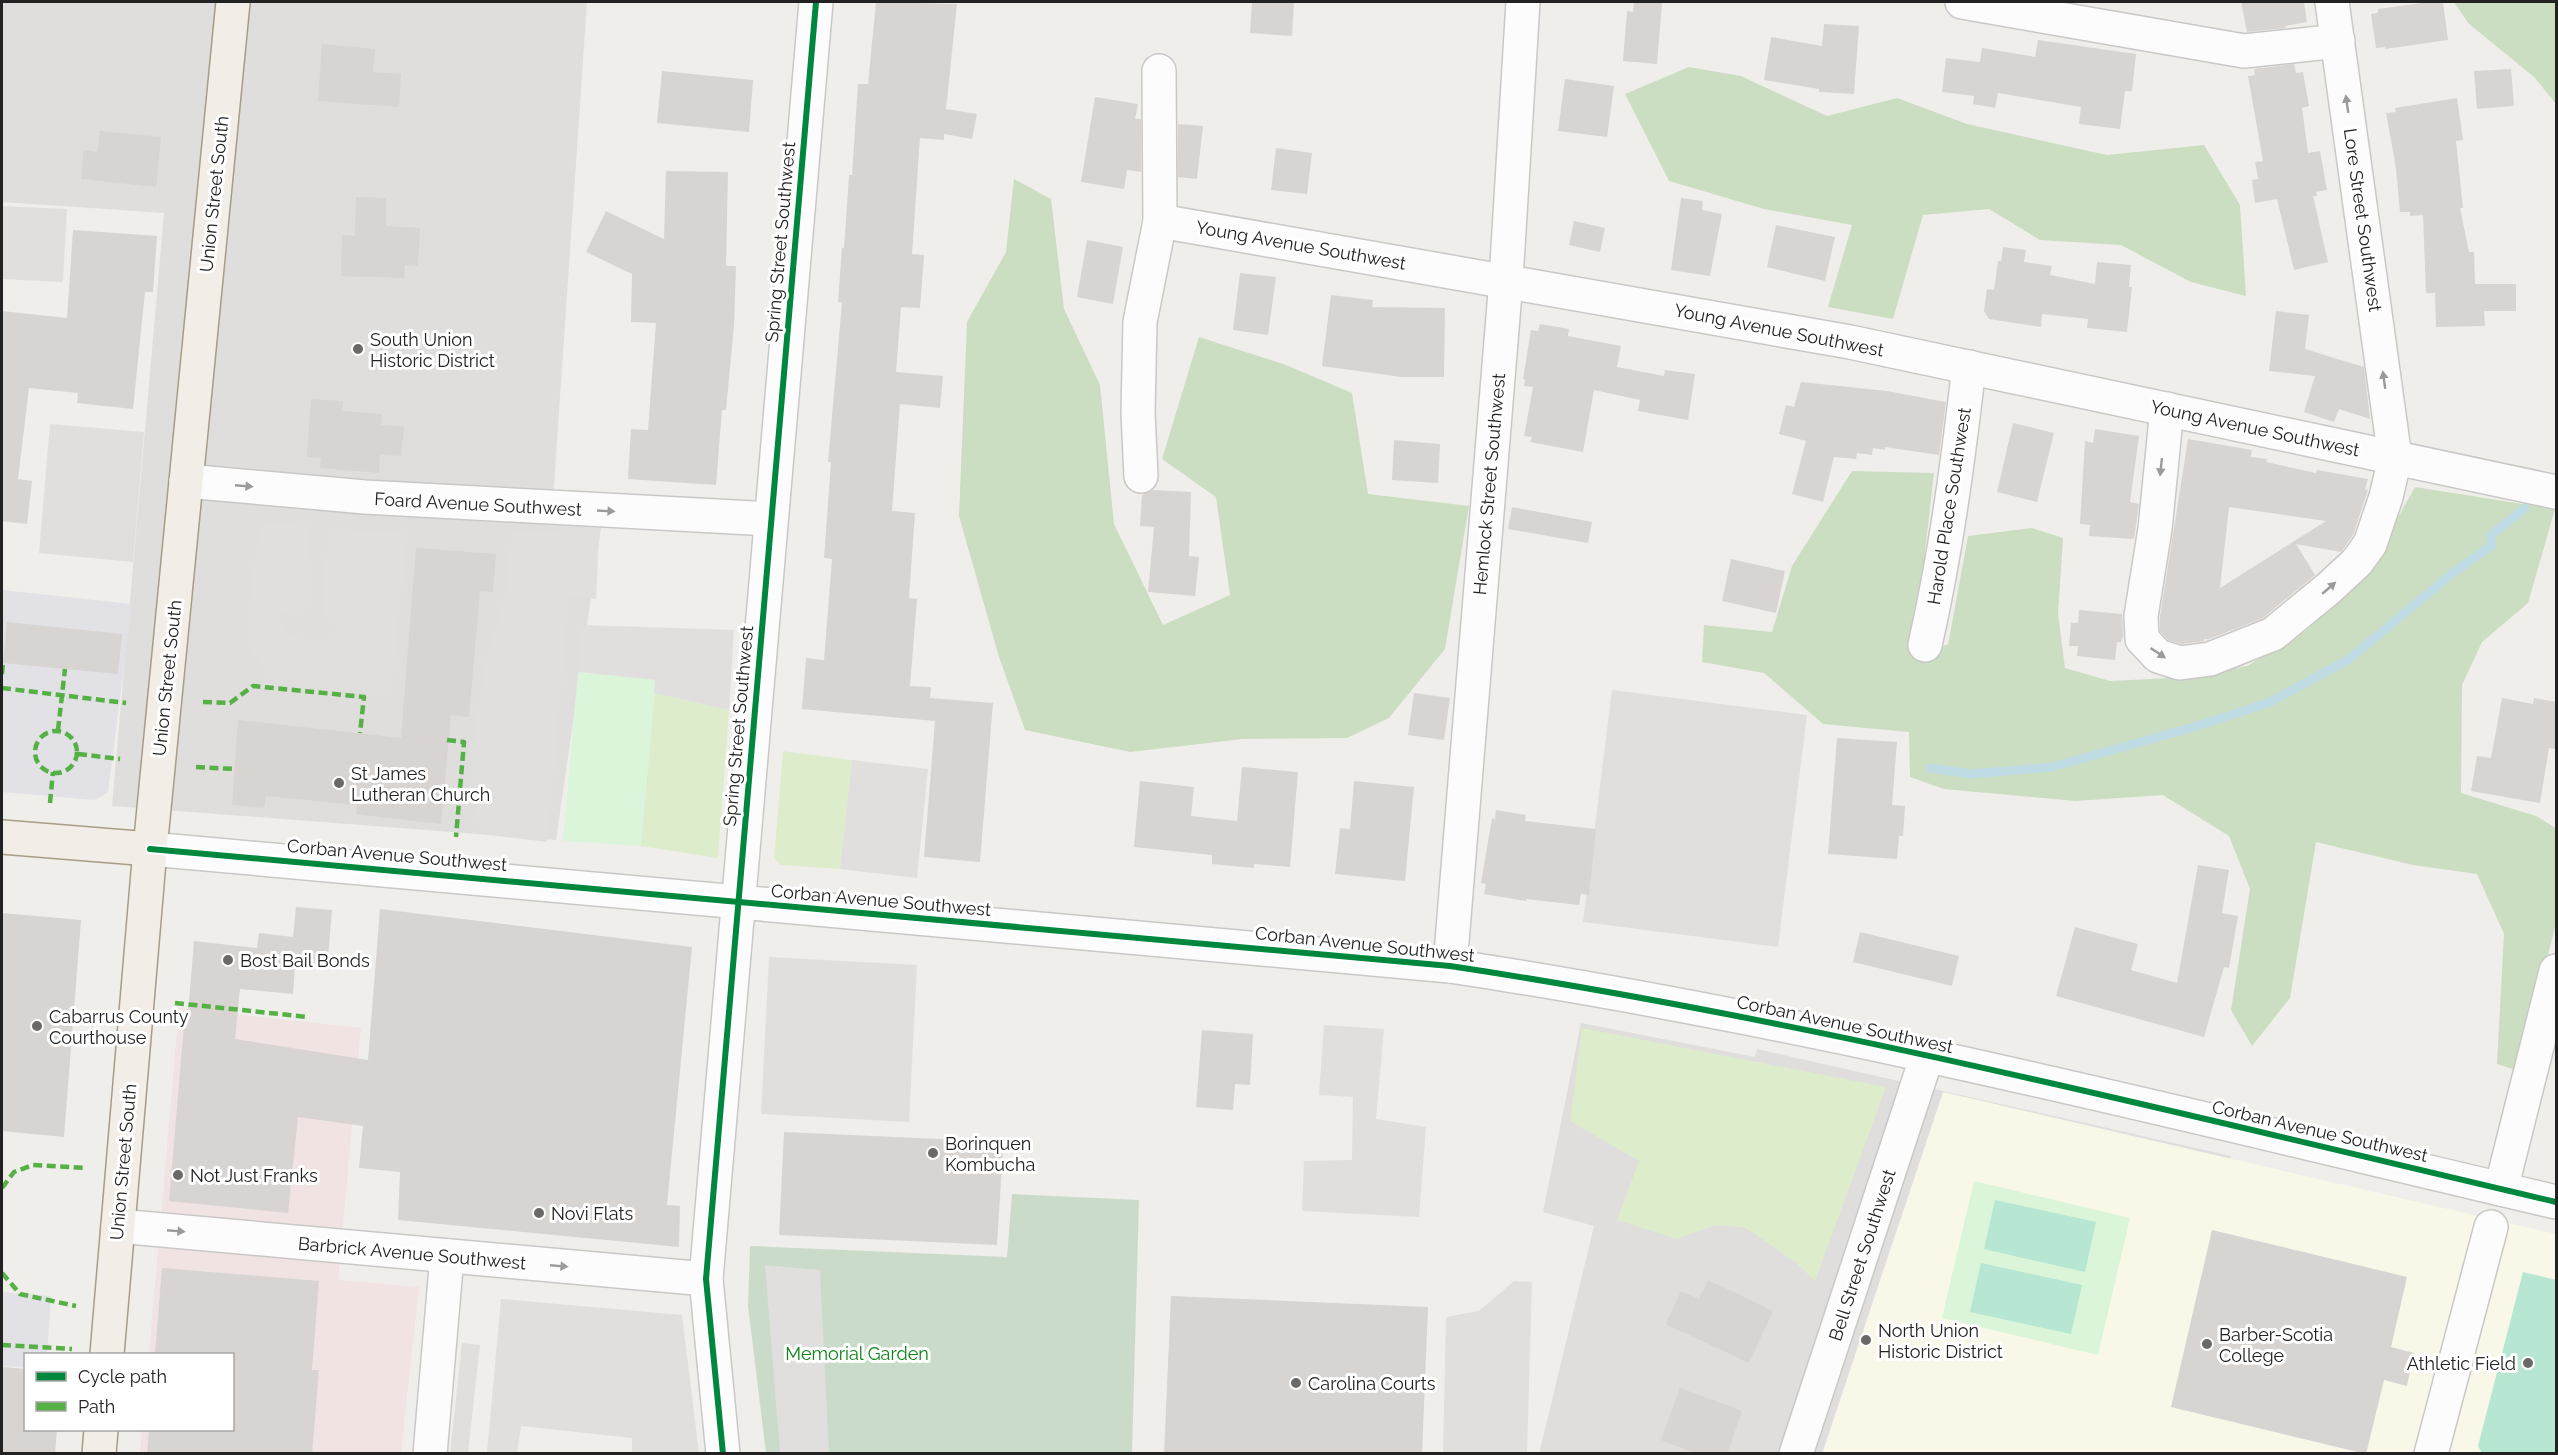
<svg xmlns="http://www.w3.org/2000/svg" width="2558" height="1455" viewBox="0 0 2558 1455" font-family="Raleway,sans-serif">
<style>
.residential{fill:#dfdedc}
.commercial{fill:#f1e3e1}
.education{fill:#f8f7e8}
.grass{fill:#ddeccb}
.forest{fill:#cbdec1}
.cemetery{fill:#cadbca}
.park{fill:#daf5da}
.pitch{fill:#b7e6d2}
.parking{fill:#e0dfde}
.plaza{fill:#e2e1e5}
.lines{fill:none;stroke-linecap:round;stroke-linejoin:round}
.stream{stroke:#bfdbe3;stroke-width:9}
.building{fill:#d7d4d2;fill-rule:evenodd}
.minor-casing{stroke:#c9c8c7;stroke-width:36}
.major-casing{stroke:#a79c86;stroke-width:36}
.minor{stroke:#fdfcfc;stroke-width:33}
.major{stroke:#f3ede7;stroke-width:33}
.quiet{stroke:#55b145;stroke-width:4.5;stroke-dasharray:9 4.5;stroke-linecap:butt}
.cycleway-casing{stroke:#fff;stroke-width:10}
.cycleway{stroke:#00873e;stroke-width:6}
.oneway{fill:#9a9a9a}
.poi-dot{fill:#6a6968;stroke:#fff;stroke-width:2}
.labels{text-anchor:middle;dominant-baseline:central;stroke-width:6;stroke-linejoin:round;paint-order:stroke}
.street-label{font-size:18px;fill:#222;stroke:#fff}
.poi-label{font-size:18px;fill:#222;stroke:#fff;text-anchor:start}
.park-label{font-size:18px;fill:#0c8416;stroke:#fff}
</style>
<rect width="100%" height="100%" fill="#f0eeeb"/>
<g class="residential">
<polygon points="2,2 587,2 554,485 548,525 601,528 556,840 112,806 164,213 2,202"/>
<polygon points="1581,1023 1755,1057 1757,1049 2231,1156 2124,1453 1539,1454 1594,1226 1543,1212"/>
</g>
<polygon class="commercial" points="179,1008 361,1028 338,1280 419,1287 401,1453 140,1454 142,1430 232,1430 232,1354 149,1354"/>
<polygon class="education" points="1943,1092 2556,1234 2556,1453 1822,1454"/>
<g class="grass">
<polygon points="654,693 729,710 718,858 641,846"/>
<polygon points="783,751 852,760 840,869 781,865 774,858"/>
<polygon points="1582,1028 1886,1087 1815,1281 1795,1262 1746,1228 1716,1225 1676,1239 1617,1220 1639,1161 1570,1121"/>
</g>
<g class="forest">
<polygon points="2454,2 2556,2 2556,104 2535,78 2468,23"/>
<polygon points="1689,67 1741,76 1827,116 1897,98 1967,124 2107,155 2204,145 2240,205 2246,296 2191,282 2121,245 2040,240 1989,209 1923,215 1893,319 1828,307 1852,225 1764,209 1669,181 1625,94"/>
<polygon points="1014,179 1051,199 1064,309 1100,385 1114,524 1163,625 1230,595 1216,497 1162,459 1199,337 1286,365 1352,393 1368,494 1469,506 1445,649 1389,718 1347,738 1243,739 1130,752 1025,730 999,657 959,516 967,322 1006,252"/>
<polygon points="1852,471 1934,473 1914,648 1948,645 1968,536 2032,528 2063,538 2058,614 2065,668 2110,681 2171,678 2247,666 2306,631 2371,566 2415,487 2555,509 2528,603 2482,642 2462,685 2461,793 2536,816 2556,828 2556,923 2519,1071 2497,1064 2504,934 2477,874 2413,865 2316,842 2290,998 2252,1046 2231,1010 2250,889 2229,836 2163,795 2076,801 1944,789 1910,777 1909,732 1823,724 1764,673 1702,662 1704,625 1772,632 1792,566"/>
</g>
<polygon class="cemetery" points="1012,1194 1139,1200 1132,1453 766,1453 748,1306 750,1246 1007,1257"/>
<g class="park">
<polygon points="578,672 656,680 641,846 563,841"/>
<polygon points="1974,1181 2130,1218 2098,1355 1942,1318"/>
</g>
<g class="pitch">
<polygon points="1995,1200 2096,1222 2085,1272 1984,1249"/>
<polygon points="1981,1263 2082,1285 2071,1334 1970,1312"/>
<polygon points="2523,1272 2556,1280 2556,1453 2482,1453 2478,1446"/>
</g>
<g class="parking">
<polygon points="2,206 67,209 63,282 2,279"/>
<polygon points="50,424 144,432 133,562 39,553"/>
<polygon points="263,524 307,526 305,608 279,613 283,632 304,640 328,640 340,628 322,611 329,530 407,531 390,696 277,684 247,644 252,573"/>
<polygon points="512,532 599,535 596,599 569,596 547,842 481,834 472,770 476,720 487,660 507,588"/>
<polygon points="583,625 734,630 729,710 654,693 655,680 578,672"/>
<polygon points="1612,690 1807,715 1778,947 1583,922"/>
<polygon points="852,760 928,769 917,878 840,869"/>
<polygon points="769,957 917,965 909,1122 761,1114"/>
<polygon points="1324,1025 1384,1029 1376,1119 1426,1127 1419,1217 1302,1211 1304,1161 1352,1160 1353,1097 1319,1095"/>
<polygon points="765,1265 820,1270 829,1453 780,1453"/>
<polygon points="1514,1281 1532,1282 1527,1453 1443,1453 1446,1317 1479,1311"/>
<polygon points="501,1299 682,1315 699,1453 632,1453 632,1438 521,1426 517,1453 487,1453"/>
<polygon points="462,1343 480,1345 468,1453 450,1453"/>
</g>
<g class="plaza">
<polygon points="2,590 132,604 108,792 95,800 2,792"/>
<polygon points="2,1292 51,1296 47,1354 26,1354 25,1367 2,1366"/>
</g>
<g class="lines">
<polyline class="stream" points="1930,768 1972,774 2052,767 2197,726 2268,703 2348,660 2454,572 2492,545 2490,536 2525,508"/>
</g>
<g class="building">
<polygon points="876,2 957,4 946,109 977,114 972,139 944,134 944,140 920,138 912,254 924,255 920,308 901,307 896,372 943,376 940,408 900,404 892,511 915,513 909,598 917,599 910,686 931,687 930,698 993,703 980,862 924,857 935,721 802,709 806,658 824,660 832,559 824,558 831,462 828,462 842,302 838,302 842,248 844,248 849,175 852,175 858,84 868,84"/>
<polygon points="1252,2 1294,2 1292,36 1250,33"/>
<polygon points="1634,2 1662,3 1657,64 1623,61 1627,11 1633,12"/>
<polygon points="2241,2 2304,2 2307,22 2285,26 2286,28 2247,32"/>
<polygon points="2430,2 2443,2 2448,40 2385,49 2385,47 2376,48 2371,14 2378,13 2378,9"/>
<polygon points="1824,24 1859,26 1854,94 1819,92 1819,89 1764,80 1771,37 1822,46"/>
<polygon points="2038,40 2136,54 2132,91 2125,91 2120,129 2079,124 2081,107 1998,93 1995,108 1973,104 1974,96 1942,92 1946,58 1980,62 1982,48 2035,57"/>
<polygon points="322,44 375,49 373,72 401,74 399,107 318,101"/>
<polygon points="2294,64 2296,73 2303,72 2309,106 2302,108 2308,153 2320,151 2327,190 2316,192 2317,196 2313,196 2328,262 2294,270 2277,199 2255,203 2252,180 2258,179 2255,162 2263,161 2248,76 2255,75 2254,69"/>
<polygon points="2511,69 2514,106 2477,109 2474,71"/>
<polygon points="662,71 753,80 749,132 657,123"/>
<polygon points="1565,79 1614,86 1607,137 1558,131"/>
<polygon points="1095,97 1138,104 1135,119 1141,119 1141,172 1127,170 1124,189 1081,182"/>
<polygon points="2457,98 2463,140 2456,141 2463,208 2460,208 2469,252 2474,252 2475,284 2516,284 2516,311 2484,311 2485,326 2436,327 2435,293 2426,293 2423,215 2410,216 2410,212 2400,212 2396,168 2386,113 2396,112 2395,108"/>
<polygon points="1178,124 1203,126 1197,179 1178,177"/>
<polygon points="100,131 161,137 156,187 81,179 84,150 97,152"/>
<polygon points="1276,148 1312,153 1307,194 1271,190"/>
<polygon points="666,171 728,172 726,266 736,266 734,325 726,410 722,410 716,485 628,479 631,429 648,430 656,323 631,322 632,274 586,252 606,211 664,239"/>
<polygon points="356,197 386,198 386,226 420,228 418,266 405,265 404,278 341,276 342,235 355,236"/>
<polygon points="1681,198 1703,201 1702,210 1722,214 1710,276 1671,270"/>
<polygon points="1574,221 1605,228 1600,252 1569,245"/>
<polygon points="1776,225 1835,237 1825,281 1767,267"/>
<polygon points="73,230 157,236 153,292 145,292 133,409 77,403 78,393 29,388 18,479 32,481 27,524 2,521 2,311 67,318"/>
<polygon points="1087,240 1123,247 1113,304 1077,297"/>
<polygon points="2003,247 2026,250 2024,262 2052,266 2050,275 2095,284 2097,262 2131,265 2129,287 2132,287 2127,332 2087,328 2088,319 2042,314 2041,327 1989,319 1984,311 1987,289 1994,290 1998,261 2001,261"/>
<polygon points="1240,273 1276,277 1268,335 1233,330"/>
<polygon points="1331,295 1373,300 1372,307 1445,308 1444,377 1401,377 1322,366"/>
<polygon points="2276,311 2309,315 2305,349 2364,367 2370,419 2339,409 2334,422 2304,412 2315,376 2269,371"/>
<polygon points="1540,324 1569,329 1568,336 1621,346 1617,367 1664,376 1665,370 1695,374 1688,420 1638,411 1640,400 1594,390 1583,452 1530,442 1532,437 1524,436 1533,387 1524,386 1525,379 1523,379 1531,330 1538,331"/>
<polygon points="1801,382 1887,391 1946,402 1939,455 1885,447 1885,450 1873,448 1872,455 1857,453 1856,459 1834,457 1823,502 1792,494 1806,441 1779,434 1786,405 1794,407"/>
<polygon points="311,399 343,401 342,411 382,414 381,425 404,427 401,456 380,454 379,473 320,468 321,458 307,457"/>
<polygon points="2013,423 2054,433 2037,502 1997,492"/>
<polygon points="2095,429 2139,436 2130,502 2139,504 2134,539 2089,536 2090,525 2080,524 2085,441 2093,443"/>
<path d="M2188 439 2252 450 2251 457 2267 459 2266 462 2316 473 2317 470 2368 479 2365 489 2368 490 2353 535 2341 552 2296 544 2315 575 2263 618 2209 639H2204V641L2182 644 2168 640 2160 631V617ZM2229 507 2326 521 2220 588Z"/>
<polygon points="1394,440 1440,444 1438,483 1392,480"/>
<polygon points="1153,490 1191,492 1189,556 1199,557 1195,596 1148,592 1154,527 1140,526 1142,495"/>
<polygon points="1512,507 1592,522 1588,543 1508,529"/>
<polygon points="416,548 496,554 493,592 480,591 469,717 451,715 441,824 356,814 357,805 266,796 264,808 232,805 238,720 401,738"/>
<polygon points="1731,559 1785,571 1776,613 1722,601"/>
<polygon points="2079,610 2122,614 2123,636 2121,642 2117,642 2115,660 2077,656 2078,646 2069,646 2071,623 2078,623"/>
<polygon points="7,622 122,634 118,674 3,663"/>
<polygon points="1414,693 1450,698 1444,740 1408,735"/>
<polygon points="2502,698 2533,704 2534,698 2556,702 2556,749 2549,748 2540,803 2471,791 2477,756 2491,758"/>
<polygon points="1837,738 1897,742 1892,805 1905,806 1903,836 1899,836 1897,859 1828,854"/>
<polygon points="1242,767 1298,772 1290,867 1254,864 1254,868 1212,864 1212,855 1134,847 1140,781 1194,787 1191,816 1237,821"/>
<polygon points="1354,781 1414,787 1405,881 1335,874 1340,828 1350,829"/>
<polygon points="1496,810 1526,815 1525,821 1596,829 1589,895 1581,894 1579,905 1526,899 1526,901 1484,894 1486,884 1481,883 1492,818 1495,819"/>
<polygon points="2198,865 2229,870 2222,913 2238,916 2229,968 2224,967 2204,1037 2056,996 2075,927 2138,944 2131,970 2177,983"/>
<polygon points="296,907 332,910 327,969 295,965 293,994 240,989 235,1039 368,1060 380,909 692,947 667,1205 680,1206 679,1247 398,1220 400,1172 359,1168 363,1126 298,1117 288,1213 169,1201 184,1025 187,1025 194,941 257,948 259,933 293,937"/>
<polygon points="2,913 81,920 64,1137 2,1131"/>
<polygon points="1860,932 1959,956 1952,986 1853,962"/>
<polygon points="1202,1030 1253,1034 1250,1085 1235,1084 1233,1110 1196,1107"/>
<polygon points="784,1132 963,1140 963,1147 1003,1148 997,1245 779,1235"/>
<polygon points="2212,1230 2407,1277 2391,1347 2414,1353 2407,1386 2384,1380 2366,1454 2171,1407"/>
<polygon points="162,1268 319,1281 312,1370 319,1370 312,1454 147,1454 149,1430 232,1430 232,1354 155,1354"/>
<polygon points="1708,1280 1773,1311 1749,1363 1666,1324 1681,1291 1699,1299"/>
<polygon points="1171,1296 1428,1307 1422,1454 1164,1454"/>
<polygon points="2,1367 26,1369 26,1430 57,1430 55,1454 2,1454"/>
<polygon points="1680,1388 1742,1411 1727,1454 1697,1454 1661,1440"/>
</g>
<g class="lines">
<g class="minor-casing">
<g id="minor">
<polyline points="1962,2 2244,51 2338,41"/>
<polyline points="1160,221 1850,342 2556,492"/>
<polyline points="2167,409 2155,529 2141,616 2142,639 2158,656 2180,663 2210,659 2273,634 2329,588 2357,562 2370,544 2386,497 2395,458 2332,2"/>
<polyline points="1141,476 1138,413 1140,322 1160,221 1159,71"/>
<polyline points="186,481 365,497 771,519"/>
<path d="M1925 645C1946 553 1958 461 1969 367"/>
<path d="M150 849 1450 966C1823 1022 2189 1116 2556 1202"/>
<polyline points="1450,966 1506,280 1523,2"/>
<polyline points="2501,1189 2556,971"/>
<polyline points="118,1226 706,1279"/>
<polyline points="430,1454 447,1256"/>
<polyline points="723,1454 706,1279 816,2"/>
<polyline points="1796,1454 1927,1056"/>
<polyline points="2431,1454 2491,1227"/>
</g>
</g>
<g class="major-casing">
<g id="major">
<polyline points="2,837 150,849"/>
<polyline points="107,1354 150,849 233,2"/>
<polyline points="99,1454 101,1430"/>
</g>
</g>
<use href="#minor" class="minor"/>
<use href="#major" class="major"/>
<g class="quiet">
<polyline points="2,674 3,663"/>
<polyline points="2,688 126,703"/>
<polyline points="203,702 230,703 253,686 364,697 360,733"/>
<polyline points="58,730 65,669"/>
<circle cx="56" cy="752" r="21"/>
<polyline points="447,740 464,742 456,837"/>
<polyline points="78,754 120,759"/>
<polyline points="196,767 235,769"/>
<polyline points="50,803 53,772"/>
<polyline points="175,1003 308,1017"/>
<polyline points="2,1188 14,1172 33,1165 86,1168"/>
<polyline points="2,1273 20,1294 76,1306"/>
<polyline points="2,1345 72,1349"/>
</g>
<g class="cycleway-casing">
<g id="cycleway">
<path d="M150 849 1450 966C1823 1022 2189 1116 2556 1202"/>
<polyline points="723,1454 706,1279 816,2"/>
</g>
</g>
<use href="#cycleway" class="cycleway"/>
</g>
<defs><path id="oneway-solid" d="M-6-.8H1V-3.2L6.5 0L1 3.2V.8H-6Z" transform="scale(1.5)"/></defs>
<g class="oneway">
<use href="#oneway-solid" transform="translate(2347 104) rotate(-98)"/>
<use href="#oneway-solid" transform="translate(2384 380) rotate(-98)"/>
<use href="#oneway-solid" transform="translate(2161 467) rotate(96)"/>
<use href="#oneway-solid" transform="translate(244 486) rotate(5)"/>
<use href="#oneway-solid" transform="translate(606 511) rotate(3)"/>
<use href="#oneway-solid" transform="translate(2329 588) rotate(-41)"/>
<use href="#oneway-solid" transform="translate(2158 653) rotate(34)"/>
<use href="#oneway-solid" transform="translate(176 1231) rotate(5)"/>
<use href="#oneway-solid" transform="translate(559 1266) rotate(5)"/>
</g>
<g class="poi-dot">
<circle cx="358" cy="349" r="6"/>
<circle cx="339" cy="783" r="6"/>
<circle cx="228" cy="960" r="6"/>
<circle cx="37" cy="1026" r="6"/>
<circle cx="933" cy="1153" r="6"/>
<circle cx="178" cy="1175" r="6"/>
<circle cx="539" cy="1213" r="6"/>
<circle cx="1866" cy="1340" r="6"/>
<circle cx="2207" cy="1344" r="6"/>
<circle cx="2528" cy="1363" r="6"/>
<circle cx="1296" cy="1383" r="6"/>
</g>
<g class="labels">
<g class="street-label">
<text transform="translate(214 194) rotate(-84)">Union Street South</text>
<text transform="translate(2363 220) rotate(82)">Lore Street Southwest</text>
<text transform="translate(780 242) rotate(-85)">Spring Street Southwest</text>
<text transform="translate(1301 245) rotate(10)">Young Avenue Southwest</text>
<text transform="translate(1779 330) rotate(11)">Young Avenue Southwest</text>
<text transform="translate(2255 428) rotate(12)">Young Avenue Southwest</text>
<text transform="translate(1489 484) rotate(-85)">Hemlock Street Southwest</text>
<text transform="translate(478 504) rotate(3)">Foard Avenue Southwest</text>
<text transform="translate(1949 506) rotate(-81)">Harold Place Southwest</text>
<text transform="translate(167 678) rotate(-84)">Union Street South</text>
<text transform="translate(738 726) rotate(-85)">Spring Street Southwest</text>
<text transform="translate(397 855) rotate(5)">Corban Avenue Southwest</text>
<text transform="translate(881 900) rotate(5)">Corban Avenue Southwest</text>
<text transform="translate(1365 944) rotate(6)">Corban Avenue Southwest</text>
<text transform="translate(1845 1024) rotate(12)">Corban Avenue Southwest</text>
<text transform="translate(2320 1131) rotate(13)">Corban Avenue Southwest</text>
<text transform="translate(123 1162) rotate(-85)">Union Street South</text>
<text transform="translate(412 1253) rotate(5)">Barbrick Avenue Southwest</text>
<text transform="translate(1862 1255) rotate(-72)">Bell Street Southwest</text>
</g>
<g class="poi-label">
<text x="370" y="339">South Union<tspan x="370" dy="21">Historic District</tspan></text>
<text x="351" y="773">St James<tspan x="351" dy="21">Lutheran Church</tspan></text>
<text x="240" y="960">Bost Bail Bonds</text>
<text x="49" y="1016">Cabarrus County<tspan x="49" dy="21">Courthouse</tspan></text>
<text x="945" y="1143">Borinquen<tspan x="945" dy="21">Kombucha</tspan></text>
<text x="190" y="1175">Not Just Franks</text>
<text x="551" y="1213">Novi Flats</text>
<text x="1878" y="1330">North Union<tspan x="1878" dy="21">Historic District</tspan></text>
<text x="2219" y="1334">Barber-Scotia<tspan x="2219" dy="21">College</tspan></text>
<text x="2516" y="1363" text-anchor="end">Athletic Field</text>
<text x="1308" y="1383">Carolina Courts</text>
</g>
<g class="park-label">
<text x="857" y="1353">Memorial Garden</text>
</g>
</g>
<rect width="2558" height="1455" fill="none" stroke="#222222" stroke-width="6"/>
<rect x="24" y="1353" width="210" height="78" fill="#ffffff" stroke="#a7a7a7" stroke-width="1.5"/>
<rect x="36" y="1372" width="30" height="9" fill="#00873e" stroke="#a7a7a7" stroke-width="1.5"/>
<text x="78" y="1383" font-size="18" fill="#222222">Cycle path</text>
<rect x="36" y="1402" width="30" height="9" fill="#55b145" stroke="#a7a7a7" stroke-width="1.5"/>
<text x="78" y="1413" font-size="18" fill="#222222">Path</text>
</svg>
